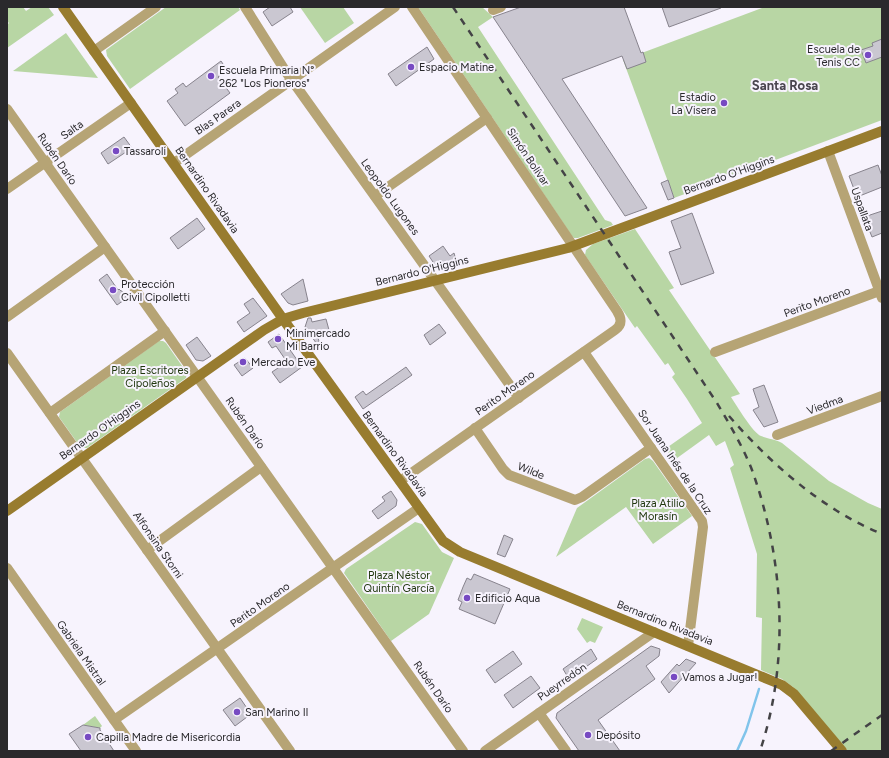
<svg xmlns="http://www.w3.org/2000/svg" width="889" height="758" viewBox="0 0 889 758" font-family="Figtree,sans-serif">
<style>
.green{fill:#b8d6a4}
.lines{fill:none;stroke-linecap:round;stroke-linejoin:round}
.stream{stroke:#81c4eb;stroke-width:2.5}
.building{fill:#cac7d1;stroke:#87838d}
.street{stroke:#b6a475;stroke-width:10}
.secondary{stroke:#987c2f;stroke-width:10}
.rail{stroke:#444346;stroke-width:2.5;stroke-dasharray:7 7;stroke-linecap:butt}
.poi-dot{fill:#774ac2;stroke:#f7f3fd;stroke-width:1.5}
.labels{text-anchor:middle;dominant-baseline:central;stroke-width:4;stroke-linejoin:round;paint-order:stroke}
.poi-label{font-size:11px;fill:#2a292c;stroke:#f7f3fd;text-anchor:start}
.street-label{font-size:11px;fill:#2a292c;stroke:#f7f3fd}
.park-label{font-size:11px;fill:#21380f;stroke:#f7f3fd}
.quarter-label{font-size:13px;font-weight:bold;fill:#4a464f;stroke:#f7f3fd}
</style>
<rect width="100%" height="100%" fill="#f7f3fd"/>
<g class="green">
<polygon points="7,7 23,7 26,11 32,7 48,7 54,15 7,48 7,25 9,23 7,21"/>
<polygon points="166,7 238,7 240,10 130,89 107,56 106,50"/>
<polygon points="300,7 343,7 354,23 325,43"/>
<polygon points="418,7 482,7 493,17 478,27 605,220 611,222 613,225 578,238 574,238 572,236"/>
<polygon points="765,7 882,7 882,120 674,198 623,60"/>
<polygon points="66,33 98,78 13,71"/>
<path d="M635 229 674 288 669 290 740 394 731 397C737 406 753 433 761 436 768 439 775 439 782 443L829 481 868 503 882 509V751H848L793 687 782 679 761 670 762 618 756 617 757 554 730 468 734 465 725 441 716 446 709 435 673 461 665 449 702 423 687 399 672 377 675 374 668 363 665 365 637 326 635 328 585 255 586 250 593 244Z"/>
<polygon points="159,341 163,341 166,343 187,373 186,378 87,448 81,448 59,417 60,412"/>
<polygon points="649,458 653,461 692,516 653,544 626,507 556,557 577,508 645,459"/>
<polygon points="415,522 422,524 442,552 454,558 429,614 391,641 344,573 346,569"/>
<polygon points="582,618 603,627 595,643 590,641 587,643 577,629"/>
<polygon points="95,716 102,726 100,728 83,725"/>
</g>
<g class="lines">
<polyline class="stream" points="737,751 746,731 759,689"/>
</g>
<g class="building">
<polygon points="270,7 290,7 293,12 272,26 263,12"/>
<polygon points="521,7 624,7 641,53 643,52 646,62 627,69 622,56 562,79 647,208 625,216 493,17"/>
<polygon points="662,7 721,7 721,8 669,27"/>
<polygon points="882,39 882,57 866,63 861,50 873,46 872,43"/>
<polygon points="427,47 434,59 396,86 388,74"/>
<polygon points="221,61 227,70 218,77 230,93 185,126 167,101 178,93 175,89 183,83 186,87"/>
<polygon points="124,137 132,148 108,164 101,153"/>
<polygon points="878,165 882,176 882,187 857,197 849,176"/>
<polygon points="668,180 674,198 668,200 661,183"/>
<polygon points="882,211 882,233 872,237 864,217"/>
<polygon points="692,213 714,273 681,285 669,252 681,248 671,221"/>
<polygon points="197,218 205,229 178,249 170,238"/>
<polygon points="443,246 450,256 454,253 457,264 442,268 435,265 429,256"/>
<polygon points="107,274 118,290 119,289 121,291 122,291 127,298 117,305 99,280"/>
<polygon points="303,279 308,301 293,305 288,303 281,294"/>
<polygon points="253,298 267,316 244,332 237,322 250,313 244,304"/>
<polygon points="308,318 311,318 312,322 326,319 329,330 317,333 321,350 305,327"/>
<polygon points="439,324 446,333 430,345 424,335"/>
<polygon points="279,334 302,367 280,383 272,372 287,362 276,346 272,348 268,342"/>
<polygon points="197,337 211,356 203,361 196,360 186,345"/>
<polygon points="245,358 253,368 242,376 234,365"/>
<polygon points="406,367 412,375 363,409 355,397 363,391 366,395"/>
<polygon points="764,385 778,422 764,427 753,410 759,407 753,389"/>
<polygon points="391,491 397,500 396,506 378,519 372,511 385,501 382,497"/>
<polygon points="504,535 513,539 505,557 497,554"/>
<polygon points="474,574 510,589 495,624 459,609 462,602 458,600 463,587 467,578 471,580"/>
<polygon points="651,646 660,649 659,656 646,666 655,679 598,720 620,751 579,751 556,718 557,713"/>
<polygon points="591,649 597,659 569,679 563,669"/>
<polygon points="513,651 522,664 495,683 486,670"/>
<polygon points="686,659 696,663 669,693 661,682 677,664 679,666"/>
<polygon points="531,676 540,688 513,708 504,695"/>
<polygon points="240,698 251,714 235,726 223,710"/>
<polygon points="83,725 100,728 100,730 114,751 81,751 69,734"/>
</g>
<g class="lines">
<g class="street">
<polyline points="245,7 286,72 519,398"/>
<polyline points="493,10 501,7"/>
<polyline points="94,51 156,7"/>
<polyline points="7,109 463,751"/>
<polyline points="828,151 882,298"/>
<polyline points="174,163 395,7"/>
<polyline points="7,189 131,103"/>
<polyline points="375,196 487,118"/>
<polyline points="7,317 105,247"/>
<polyline points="584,352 702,521 703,527 688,646"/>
<polyline points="715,352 882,290"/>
<polyline points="7,353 290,751"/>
<polyline points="50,413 165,331"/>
<polyline points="475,428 503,469 509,475 575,500 582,497 651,448"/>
<polyline points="777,435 882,396"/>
<path d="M400 481 615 330C622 325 622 319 617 311L412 7"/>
<polyline points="147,550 261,467"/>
<polyline points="7,568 136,751"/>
<polyline points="539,713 566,751"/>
<polyline points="114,720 419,508"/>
<polyline points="485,751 654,632"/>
</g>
<g class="secondary">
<polyline points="63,7 283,319 443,541 460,552 782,685 794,694 842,751"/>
<polyline points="7,511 264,330 283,319 303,313 568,248 882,131"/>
</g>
<g class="rail">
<path d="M453 7 717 403C730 425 743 447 752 470 784 559 790 661 760 751"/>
<path d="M729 416C771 464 823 510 882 534"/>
<polyline points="831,751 882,715"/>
</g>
</g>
<g class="poi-dot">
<circle cx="868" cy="55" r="4"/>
<circle cx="411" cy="67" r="4"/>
<circle cx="211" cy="76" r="4"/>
<circle cx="724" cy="103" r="4"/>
<circle cx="116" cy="151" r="4"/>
<circle cx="113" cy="290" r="4"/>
<circle cx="278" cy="339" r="4"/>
<circle cx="243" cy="362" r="4"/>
<circle cx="467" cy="598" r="4"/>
<circle cx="674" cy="677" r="4"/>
<circle cx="237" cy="712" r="4"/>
<circle cx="588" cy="735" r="4"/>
<circle cx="88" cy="737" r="4"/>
</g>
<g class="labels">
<g class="poi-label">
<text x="860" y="49" text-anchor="end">Escuela de<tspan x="860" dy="13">Tenis CC</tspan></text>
<text x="419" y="67">Espacio Matine</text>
<text x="219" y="70">Escuela Primaria N°<tspan x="219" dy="13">262 "Los Pioneros"</tspan></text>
<text x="716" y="97" text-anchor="end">Estadio<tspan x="716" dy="13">La Visera</tspan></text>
<text x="124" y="151">Tassaroli</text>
<text x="121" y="284">Protección<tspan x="121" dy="13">Civil Cipolletti</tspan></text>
<text x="286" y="333">Minimercado<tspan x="286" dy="13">Mi Barrio</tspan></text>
<text x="251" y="362">Mercado Eve</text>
<text x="475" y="598">Edificio Aqua</text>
<text x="682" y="677">Vamos a Jugar!</text>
<text x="245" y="712">San Marino II</text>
<text x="596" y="735">Depósito</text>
<text x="96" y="737">Capilla Madre de Misericordia</text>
</g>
<g class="street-label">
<text transform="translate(218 117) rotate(-35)">Blas Parera</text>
<text transform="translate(72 130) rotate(-35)">Salta</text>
<text transform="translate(528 157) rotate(56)">Simón Bolívar</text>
<text transform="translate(57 159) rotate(55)">Rubén Darío</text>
<text transform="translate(729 175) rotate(-20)">Bernardo O'Higgins</text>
<text transform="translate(207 190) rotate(55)">Bernardino Rivadavia</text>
<text transform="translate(390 197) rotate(54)">Leopoldo Lugones</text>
<text transform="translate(862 209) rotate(70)">Uspallata</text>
<text transform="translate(422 271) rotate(-14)">Bernardo O'Higgins</text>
<text transform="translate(817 302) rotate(-20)">Perito Moreno</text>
<text transform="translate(505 393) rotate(-35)">Perito Moreno</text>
<text transform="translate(825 405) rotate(-20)">Viedma</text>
<text transform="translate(245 423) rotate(55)">Rubén Darío</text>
<text transform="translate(100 430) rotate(-35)">Bernardo O'Higgins</text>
<text transform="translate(395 454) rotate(54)">Bernardino Rivadavia</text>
<text transform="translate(675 462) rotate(56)">Sor Juana Inés de la Cruz</text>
<text transform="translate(531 471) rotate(22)">Wilde</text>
<text transform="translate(158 545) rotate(55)">Alfonsina Storni</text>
<text transform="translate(260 605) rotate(-35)">Perito Moreno</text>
<text transform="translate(665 623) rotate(22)">Bernardino Rivadavia</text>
<text transform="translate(81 653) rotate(55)">Gabriela Mistral</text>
<text transform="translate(562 682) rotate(-35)">Pueyrredón</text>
<text transform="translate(433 687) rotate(55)">Rubén Darío</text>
</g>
<g class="park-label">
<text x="150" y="370">Plaza Escritores<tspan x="150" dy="13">Cipoleños</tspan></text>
<text x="658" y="503">Plaza Atilio<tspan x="658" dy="13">Morasín</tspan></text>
<text x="399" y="575">Plaza Néstor<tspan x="399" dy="13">Quintín García</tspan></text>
</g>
<g class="quarter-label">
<text x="785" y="85">Santa Rosa</text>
</g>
</g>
<rect width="889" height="758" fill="none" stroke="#2a292c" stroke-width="16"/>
</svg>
